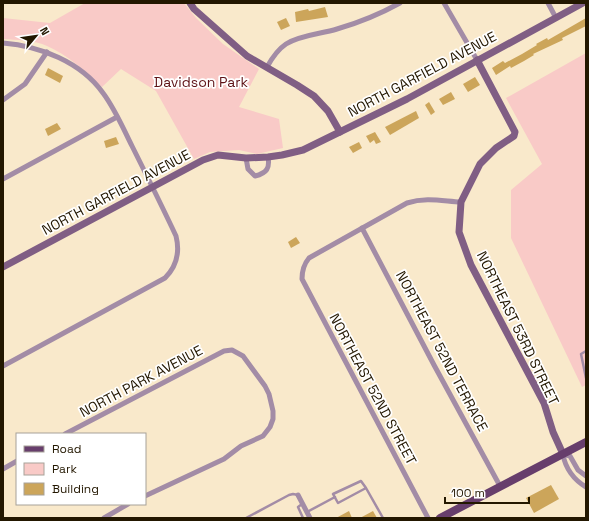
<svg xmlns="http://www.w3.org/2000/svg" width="589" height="521" viewBox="0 0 589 521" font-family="'Space Grotesk',sans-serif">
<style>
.green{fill:#f9cac7}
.building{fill:#cca55a}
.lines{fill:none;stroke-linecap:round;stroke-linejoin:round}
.lane{stroke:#a38ca6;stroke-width:2.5}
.street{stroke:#a38ca6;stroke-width:5}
.secondary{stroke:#805e84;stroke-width:7}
.primary{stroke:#673e6c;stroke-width:8}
.labels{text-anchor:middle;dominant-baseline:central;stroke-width:3.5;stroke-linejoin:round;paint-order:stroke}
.street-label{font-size:14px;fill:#231700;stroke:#fff}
.park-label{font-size:14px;fill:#5e1317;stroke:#fff}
</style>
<rect width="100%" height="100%" fill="#f9e9cb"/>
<g class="green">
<path d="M85 3H184L196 18 223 44 259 69 239 107 279 119 283 148 257 154 239 150 210 152 194 159 156 91 121 69 102 87C85 71 68 55 47 46 35 40 16 40 3 39V18L50 23Z"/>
<polygon points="586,53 586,385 582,387 511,238 511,190 542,164 506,98"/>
</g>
<g class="building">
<polygon points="325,7 328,17 296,22 295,12 308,9 309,11"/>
<polygon points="286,18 290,26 281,30 277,22"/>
<polygon points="586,18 586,26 562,38 563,40 533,54 534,55 524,61 511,68 510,66 496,75 492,68 503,61 505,63 522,54 537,45 536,44 547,38 548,40"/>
<polygon points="48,68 63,76 60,83 45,75"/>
<polygon points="475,77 480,85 468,92 463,84"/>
<polygon points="451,92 455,99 443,105 439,99"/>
<polygon points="429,102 435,112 431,115 425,105"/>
<polygon points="416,111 419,118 390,135 385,127"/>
<polygon points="57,123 61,129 48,136 45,129"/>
<polygon points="375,132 381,142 376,144 374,140 370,143 366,136"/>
<polygon points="116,137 119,144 106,148 104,141"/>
<polygon points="359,142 362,148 353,153 349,147"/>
<polygon points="296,237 300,243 291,248 288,242"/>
<polygon points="551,485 559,499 534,513 526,498"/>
<polygon points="349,511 352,518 336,518"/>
<polygon points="373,511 377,518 360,518"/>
</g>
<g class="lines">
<g class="lane">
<polyline points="586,351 581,354 586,378"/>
<polyline points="366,488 338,503 333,494 361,481 366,488 383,518"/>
<polyline points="302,504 298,507 303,518"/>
<polyline points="307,512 335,497"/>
<polyline points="246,518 289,495 293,494 298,495"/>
</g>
<g class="street">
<polyline points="444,3 477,60"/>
<polyline points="548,3 556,18"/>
<path d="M3 43C40 46 81 62 103 93 115 109 123 128 132 146 147 176 162 206 176 236 180 252 177 266 165 278L3 366"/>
<path d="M267 67C272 58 277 50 286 44 300 35 321 34 337 29 358 23 380 14 400 3"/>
<polyline points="3,100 25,84 47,52"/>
<path d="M246 158 248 169 255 176C267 173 270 168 268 157"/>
<polyline points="3,179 117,117"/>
<polyline points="362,228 434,365 500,486"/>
<polyline points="65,434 224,351 232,350 243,356 265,386 269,394 273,411 273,419 270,427 263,436 241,446 224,459 145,496"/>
<polyline points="3,469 17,461"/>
<path d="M586 476 578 470 570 456 563 454C565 468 574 480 586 487"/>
<polyline points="298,495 310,518"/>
<polyline points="104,518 128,504"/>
<path d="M428 518 302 279C302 271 304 264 309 258L407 203C426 197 442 201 461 202"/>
</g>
<g class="secondary">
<polyline points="190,3 194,9 247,56 297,85 314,96 328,111 340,132"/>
<polyline points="477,60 515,132 514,136 496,148 480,164 461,202 459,232 471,265 544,403 553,432 563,454"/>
<polyline points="3,267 203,160 218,155 246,158 268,157 282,155 303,150 407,99 583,3"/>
</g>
<polyline class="primary" points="440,518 586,442"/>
</g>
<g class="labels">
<g class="street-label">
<text transform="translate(422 74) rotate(-28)">NORTH GARFIELD AVENUE</text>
<text transform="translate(116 192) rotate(-28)">NORTH GARFIELD AVENUE</text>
<text transform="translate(518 328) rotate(64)">NORTHEAST 53RD STREET</text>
<text transform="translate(442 351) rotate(62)">NORTHEAST 52ND TERRACE</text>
<text transform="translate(141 381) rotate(-28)">NORTH PARK AVENUE</text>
<text transform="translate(373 389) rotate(62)">NORTHEAST 52ND STREET</text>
</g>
<g class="park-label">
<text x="201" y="82">Davidson Park</text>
</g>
</g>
<rect width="589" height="521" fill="none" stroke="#231700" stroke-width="8"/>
<rect x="16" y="433" width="130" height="72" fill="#ffffff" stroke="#a7a299"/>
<rect x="24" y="446" width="20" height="6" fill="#673e6c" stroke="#a7a299"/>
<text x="52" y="453" font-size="12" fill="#231700">Road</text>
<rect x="24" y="463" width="20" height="12" fill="#f9cac7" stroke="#a7a299"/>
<text x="52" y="473" font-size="12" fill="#231700">Park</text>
<rect x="24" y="483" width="20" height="12" fill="#cca55a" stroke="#a7a299"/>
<text x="52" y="493" font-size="12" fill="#231700">Building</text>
<g transform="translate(36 36) rotate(61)" stroke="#ffffff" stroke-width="3" paint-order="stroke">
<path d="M0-3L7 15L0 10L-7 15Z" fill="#231700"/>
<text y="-6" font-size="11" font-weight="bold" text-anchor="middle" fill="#231700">N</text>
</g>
<path d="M445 497v6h84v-6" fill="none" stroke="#231700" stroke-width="2"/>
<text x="451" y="497" font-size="12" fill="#231700" stroke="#ffffff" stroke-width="3" paint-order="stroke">100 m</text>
</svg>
